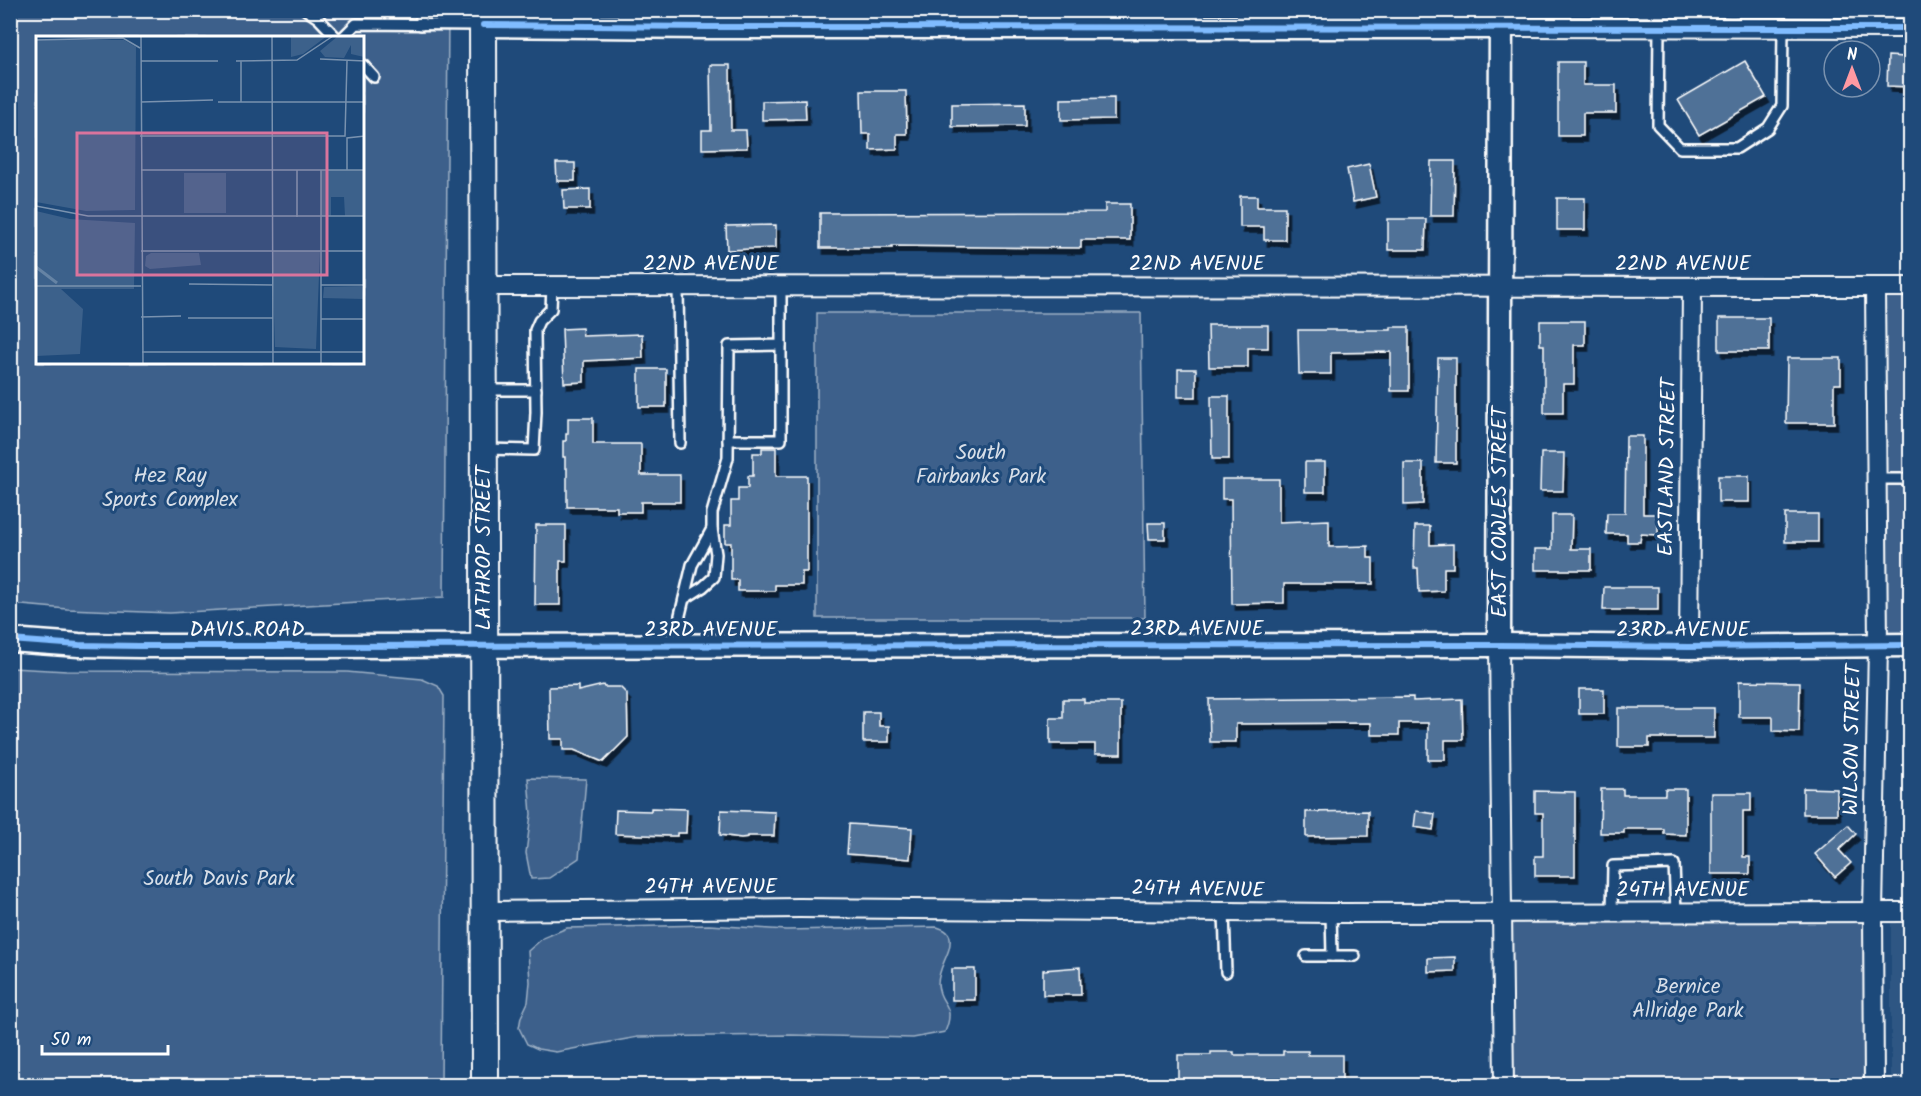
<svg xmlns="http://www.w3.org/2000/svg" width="1921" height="1096" viewBox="0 0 1921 1096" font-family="Kalam,sans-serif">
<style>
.built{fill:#2e5683}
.green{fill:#3c618b;stroke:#9eb0c5;stroke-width:1.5;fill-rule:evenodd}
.building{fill:#507197;stroke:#fff;stroke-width:1.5;filter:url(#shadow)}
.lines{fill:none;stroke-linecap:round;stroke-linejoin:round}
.service-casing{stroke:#fff;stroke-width:14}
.minor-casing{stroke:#fff;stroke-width:22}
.tertiary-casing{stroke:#fff;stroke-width:27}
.secondary-casing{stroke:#fff;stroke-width:30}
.service{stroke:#1f4a7a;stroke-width:9}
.minor{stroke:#1f4a7a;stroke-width:18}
.tertiary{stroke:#1f4a7a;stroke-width:22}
.secondary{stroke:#1f4a7a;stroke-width:26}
.cycleway-casing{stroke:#1f4a7a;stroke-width:10}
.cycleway{stroke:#80bcff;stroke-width:6}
.labels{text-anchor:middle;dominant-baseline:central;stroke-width:6;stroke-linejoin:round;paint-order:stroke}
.street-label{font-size:21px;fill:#fff;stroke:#1f4a7a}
.park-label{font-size:21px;fill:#d8dfe8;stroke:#1f4a7a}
.inset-river{fill:none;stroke:#6583a4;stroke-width:3}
.inset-road{fill:none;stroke:#7992af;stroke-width:1.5}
.view{fill:#da749d;fill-opacity:0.15;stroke:#da749d;stroke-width:3}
.inset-edge{fill:none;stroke:#fff;stroke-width:3}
</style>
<defs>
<filter id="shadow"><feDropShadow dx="3.5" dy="6" stdDeviation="0" flood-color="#0009"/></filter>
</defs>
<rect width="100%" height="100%" fill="#1f4a7a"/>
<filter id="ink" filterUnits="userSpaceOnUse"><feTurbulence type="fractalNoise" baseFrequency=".0167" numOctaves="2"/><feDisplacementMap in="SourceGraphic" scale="12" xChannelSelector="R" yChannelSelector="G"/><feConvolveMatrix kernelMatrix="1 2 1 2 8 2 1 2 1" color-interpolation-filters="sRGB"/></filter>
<g filter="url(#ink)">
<rect class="built" x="1891" y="921" width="19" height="164"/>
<g class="green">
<path d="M10 11H448L444 597 170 613 67 609 11 604ZM38 38H363V363H38Z"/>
<polygon points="1875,287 1910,287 1910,645 1878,645"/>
<polygon points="817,313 1141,313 1145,618 817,618"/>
<polygon points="11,668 67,671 347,672 422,679 438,686 444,696 441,1085 11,1085"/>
<polygon points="528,778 586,779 579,858 549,878 531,879 526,853 531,814"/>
<polygon points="1873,912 1874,1085 1504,1085 1503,913"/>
<path d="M709 925 786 930 937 927C943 929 949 931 950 938 952 953 938 966 938 984 939 1006 957 1003 945 1032L913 1038 791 1035 638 1037 556 1052 538 1049 527 1044 519 1028 521 1017 528 1002 530 982 528 951 543 938 567 928Z"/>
</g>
<g class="building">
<polygon points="1888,56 1905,57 1904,69 1911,69 1911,87 1887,86"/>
<polygon points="1745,61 1766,97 1699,135 1678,100"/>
<polygon points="1558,62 1583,62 1583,85 1616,85 1616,113 1583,113 1583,136 1558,136"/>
<polygon points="710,65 730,65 731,130 746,130 747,148 702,149 702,130 711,130"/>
<polygon points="861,91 906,91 907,134 897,134 897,149 870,150 870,134 862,134"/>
<polygon points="1114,98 1114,119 1061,120 1061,99"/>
<polygon points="805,100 806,119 762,120 762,101"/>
<polygon points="1025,103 1025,126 952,127 952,104"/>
<polygon points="1431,161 1455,161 1454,216 1430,216"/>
<polygon points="556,163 575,163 575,181 557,181"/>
<polygon points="1369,164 1376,197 1353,202 1347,169"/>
<polygon points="590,189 590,209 564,209 563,190"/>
<polygon points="1240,196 1257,196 1257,207 1285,207 1285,240 1264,240 1264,227 1240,227"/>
<rect x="1557" y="198" width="28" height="32"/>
<polygon points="1105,204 1130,204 1130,240 1081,240 1081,248 892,246 892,248 820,248 820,213 1105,212"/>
<polygon points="1388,219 1426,219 1425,250 1388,250"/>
<polygon points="776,225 776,248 727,250 726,226"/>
<rect x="1719" y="318" width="50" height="33"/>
<polygon points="1540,321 1585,321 1585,345 1574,345 1574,384 1563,384 1563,413 1544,413 1544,345 1540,345"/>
<polygon points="1208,325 1268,325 1268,348 1248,348 1248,367 1209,367"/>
<polygon points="1391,327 1409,327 1409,391 1391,391 1391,352 1331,353 1331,374 1299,374 1298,330 1391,330"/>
<polygon points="582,328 583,336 642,334 643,358 584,361 584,382 564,383 562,329"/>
<polygon points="1438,358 1456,358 1456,463 1436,463"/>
<polygon points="1787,358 1841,358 1841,384 1834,384 1834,423 1786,423"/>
<rect x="639" y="369" width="27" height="38"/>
<rect x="1178" y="369" width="18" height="28"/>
<polygon points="1211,396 1229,396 1229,459 1212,459"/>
<polygon points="568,418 593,418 593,444 641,444 641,475 680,475 680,502 641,502 641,512 617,512 617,507 567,507 567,468 565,468 565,457 563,457 563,441 566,441 566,434 568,434"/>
<polygon points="1626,436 1643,436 1643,514 1658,514 1658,535 1641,534 1640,542 1627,542 1627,534 1606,534 1607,513 1625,513"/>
<polygon points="762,448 776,448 776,476 807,476 807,572 802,572 802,585 775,585 775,591 738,591 738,580 731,580 731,543 725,543 725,525 731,525 731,501 738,501 738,488 748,488 748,476 753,476 753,453 762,453"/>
<polygon points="1541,453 1564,453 1563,491 1540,491"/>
<rect x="1305" y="462" width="20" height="30"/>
<polygon points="1404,463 1423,463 1423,504 1404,505"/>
<rect x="1718" y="476" width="31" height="26"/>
<polygon points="1222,479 1279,479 1279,522 1329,520 1329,547 1368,546 1368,558 1373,558 1373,584 1284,584 1284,603 1232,604 1231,499 1222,499"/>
<rect x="1785" y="514" width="33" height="28"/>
<polygon points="1552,515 1572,515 1571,549 1591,549 1591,570 1535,570 1535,549 1552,549"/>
<polygon points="1148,523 1165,523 1165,539 1149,539"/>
<polygon points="536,525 566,525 566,561 560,561 560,605 535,605"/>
<polygon points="1415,526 1430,526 1430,545 1453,544 1453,568 1444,568 1444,591 1419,592 1418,568 1414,568"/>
<polygon points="1604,587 1658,587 1658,610 1603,610"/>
<polygon points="1739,681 1800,682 1799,732 1773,731 1773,717 1739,717"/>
<polygon points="603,685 604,687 620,687 627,694 628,737 603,762 574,750 563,750 563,739 550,739 549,687 578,686 578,691"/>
<rect x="1579" y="689" width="25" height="25"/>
<polygon points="1413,697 1413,701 1462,699 1463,740 1445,740 1445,760 1428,760 1428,723 1399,723 1399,735 1371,735 1371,723 1236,724 1236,742 1210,742 1209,699"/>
<polygon points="1063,699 1084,699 1084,703 1121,703 1121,754 1095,754 1095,744 1050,744 1050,718 1063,718"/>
<polygon points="1618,708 1714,708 1714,738 1649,738 1649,747 1618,747"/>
<polygon points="863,712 879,712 879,726 889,726 889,742 863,742"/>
<polygon points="1803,788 1837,789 1837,814 1803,814"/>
<polygon points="1601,789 1623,789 1623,795 1665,795 1665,789 1686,789 1686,835 1664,834 1664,829 1624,829 1624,833 1600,833"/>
<polygon points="1535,791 1575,792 1575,876 1535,876 1535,856 1543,856 1543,813 1535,813"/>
<polygon points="1711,793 1751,793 1751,811 1743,811 1743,857 1750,857 1750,874 1711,874"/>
<polygon points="651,808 687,809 686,833 677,833 677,836 670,836 615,834 616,810 651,811"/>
<polygon points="721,810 775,812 774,836 748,836 748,837 741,838 720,835"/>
<polygon points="1368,811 1368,836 1306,837 1306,812"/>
<polygon points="1416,811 1435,814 1433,830 1414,827"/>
<polygon points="849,824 912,828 910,859 847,854"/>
<polygon points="1848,825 1856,834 1839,850 1851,863 1835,877 1815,854"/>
<polygon points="1455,957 1455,971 1428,972 1428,958"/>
<polygon points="1080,967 1081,995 1043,995 1043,970"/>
<rect x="952" y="969" width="23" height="31"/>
<polygon points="1283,1051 1308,1051 1308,1055 1342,1055 1342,1086 1178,1086 1178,1055 1211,1055 1211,1052 1234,1052 1234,1055 1283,1055"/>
</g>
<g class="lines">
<g class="service-casing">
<g id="service">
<polyline points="306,10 318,18 337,38"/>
<polyline points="706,10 707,27"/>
<polyline points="421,25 421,10"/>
<polyline points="1659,28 1658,125 1680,148 1737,148 1768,128 1782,106 1783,29"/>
<polyline points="342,38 356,24 481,25"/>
<polyline points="363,65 374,77"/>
<polyline points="678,286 680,443"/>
<polyline points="484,390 536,390"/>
<polyline points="728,440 781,440 781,345"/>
<polyline points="486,449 534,450 536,412 535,330 539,321 551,309 552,286"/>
<polyline points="1876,479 1910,479"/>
<polyline points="684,599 703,587 714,577 716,554 712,529"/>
<polyline points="679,645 680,615 692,565 712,529 712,513 728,458 729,346 781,345 781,286"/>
<polyline points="1224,912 1226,972"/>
<polyline points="1612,912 1613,866 1674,864 1676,912"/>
<polyline points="1331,913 1332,956 1355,956"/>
<polyline points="1306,956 1332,956"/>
</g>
</g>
<g class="minor-casing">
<g id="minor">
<polyline points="1501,27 1910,28"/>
<polyline points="484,286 1910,287"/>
<polyline points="1499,645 1504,1086"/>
<polyline points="1689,647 1692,287"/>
<polyline points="485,911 799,908 1331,913 1910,912"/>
<polyline points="1874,1086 1873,912 1878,645 1875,287"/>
</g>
</g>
<g class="tertiary-casing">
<g id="tertiary">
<polyline points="483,25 707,27 1501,27"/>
<polyline points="10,640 79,645 139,646 1499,645 1689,647 1910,645"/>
<polyline points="1499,645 1501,10"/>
</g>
</g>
<g class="secondary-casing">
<polyline id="secondary" points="483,10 485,1086"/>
</g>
<use href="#service" class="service"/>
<use href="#minor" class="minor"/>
<use href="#tertiary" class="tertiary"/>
<use href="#secondary" class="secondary"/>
<g class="cycleway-casing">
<g id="cycleway">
<polyline points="483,25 707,27 1910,28"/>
<polyline points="10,640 79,645 139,646 1499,645 1689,647 1910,645"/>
</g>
</g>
<use href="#cycleway" class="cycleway"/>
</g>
</g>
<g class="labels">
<g class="street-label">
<text x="711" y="264">22ND AVENUE</text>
<text x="1197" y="264">22ND AVENUE</text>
<text x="1683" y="264">22ND AVENUE</text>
<text transform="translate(1668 467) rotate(-89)">EASTLAND STREET</text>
<text transform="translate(1500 512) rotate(-90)">EAST COWLES STREET</text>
<text transform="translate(484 548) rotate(-90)">LATHROP STREET</text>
<text x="1197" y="629">23RD AVENUE</text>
<text x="247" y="630">DAVIS ROAD</text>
<text x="711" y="630">23RD AVENUE</text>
<text x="1683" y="630">23RD AVENUE</text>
<text transform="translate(1853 740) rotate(-89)">WILSON STREET</text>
<text x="711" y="887">24TH AVENUE</text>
<text transform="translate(1198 890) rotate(1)">24TH AVENUE</text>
<text x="1683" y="890">24TH AVENUE</text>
</g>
<g class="park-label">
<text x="981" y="453">South<tspan x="981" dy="24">Fairbanks Park</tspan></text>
<text x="170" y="476">Hez Ray<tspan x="170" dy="24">Sports Complex</tspan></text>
<text x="219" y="879">South Davis Park</text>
<text x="1688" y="987">Bernice<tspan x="1688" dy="24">Allridge Park</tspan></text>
</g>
</g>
<g transform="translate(36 36)">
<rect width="328" height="328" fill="#1f4a7a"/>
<path d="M255 0H291L267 18 255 21ZM302 0H328V21L315 18V9L308 22 289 21 284 15ZM0 3 88 4 100 11 99 174 50 175 0 166ZM285 134H328V180H309L308 161H295V180H285ZM148 137H190V177H148ZM0 175 34 183 99 187 98 253H25L47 273 44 318 0 320ZM236 215H284L280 313 239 311ZM115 217H163L165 229 114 233 109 230 110 220ZM326 250 328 263 287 262 288 251Z" fill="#3c618b"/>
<path class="inset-river" d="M0 231 21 247"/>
<path class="inset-road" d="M105 0 107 329M236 0 237 329M0 4 87 2 104 12M284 23 329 25M105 25H182M200 25 261 24 297 0M105 66 177 64M182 66H329M205 66V25M104 100H309L311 25M105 134H329M285 134V329M311 134V102L329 100M0 170 52 180H329M261 181V134M105 215H329M153 248 237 249M285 249H329M0 250H105M105 281 145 280M152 282H237M285 283H329M106 316H329"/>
<path class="view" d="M41 97H291V239H41Z"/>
<rect width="328" height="328" class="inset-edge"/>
</g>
<rect width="1921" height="1096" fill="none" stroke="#1f4a7a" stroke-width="36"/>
<rect x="18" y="18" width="1885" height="1060" fill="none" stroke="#fff" stroke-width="2" filter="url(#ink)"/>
<g transform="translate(1852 69)"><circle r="28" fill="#1f4a7a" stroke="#7992af" stroke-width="1.5"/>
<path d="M0-4.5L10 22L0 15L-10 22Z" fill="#ff9aa2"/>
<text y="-9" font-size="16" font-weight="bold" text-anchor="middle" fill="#ffffff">N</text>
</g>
<path d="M42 1045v9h126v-9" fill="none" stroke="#ffffff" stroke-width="3"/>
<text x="51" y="1045" font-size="18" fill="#ffffff" stroke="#1f4a7a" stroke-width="4.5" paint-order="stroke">50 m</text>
</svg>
